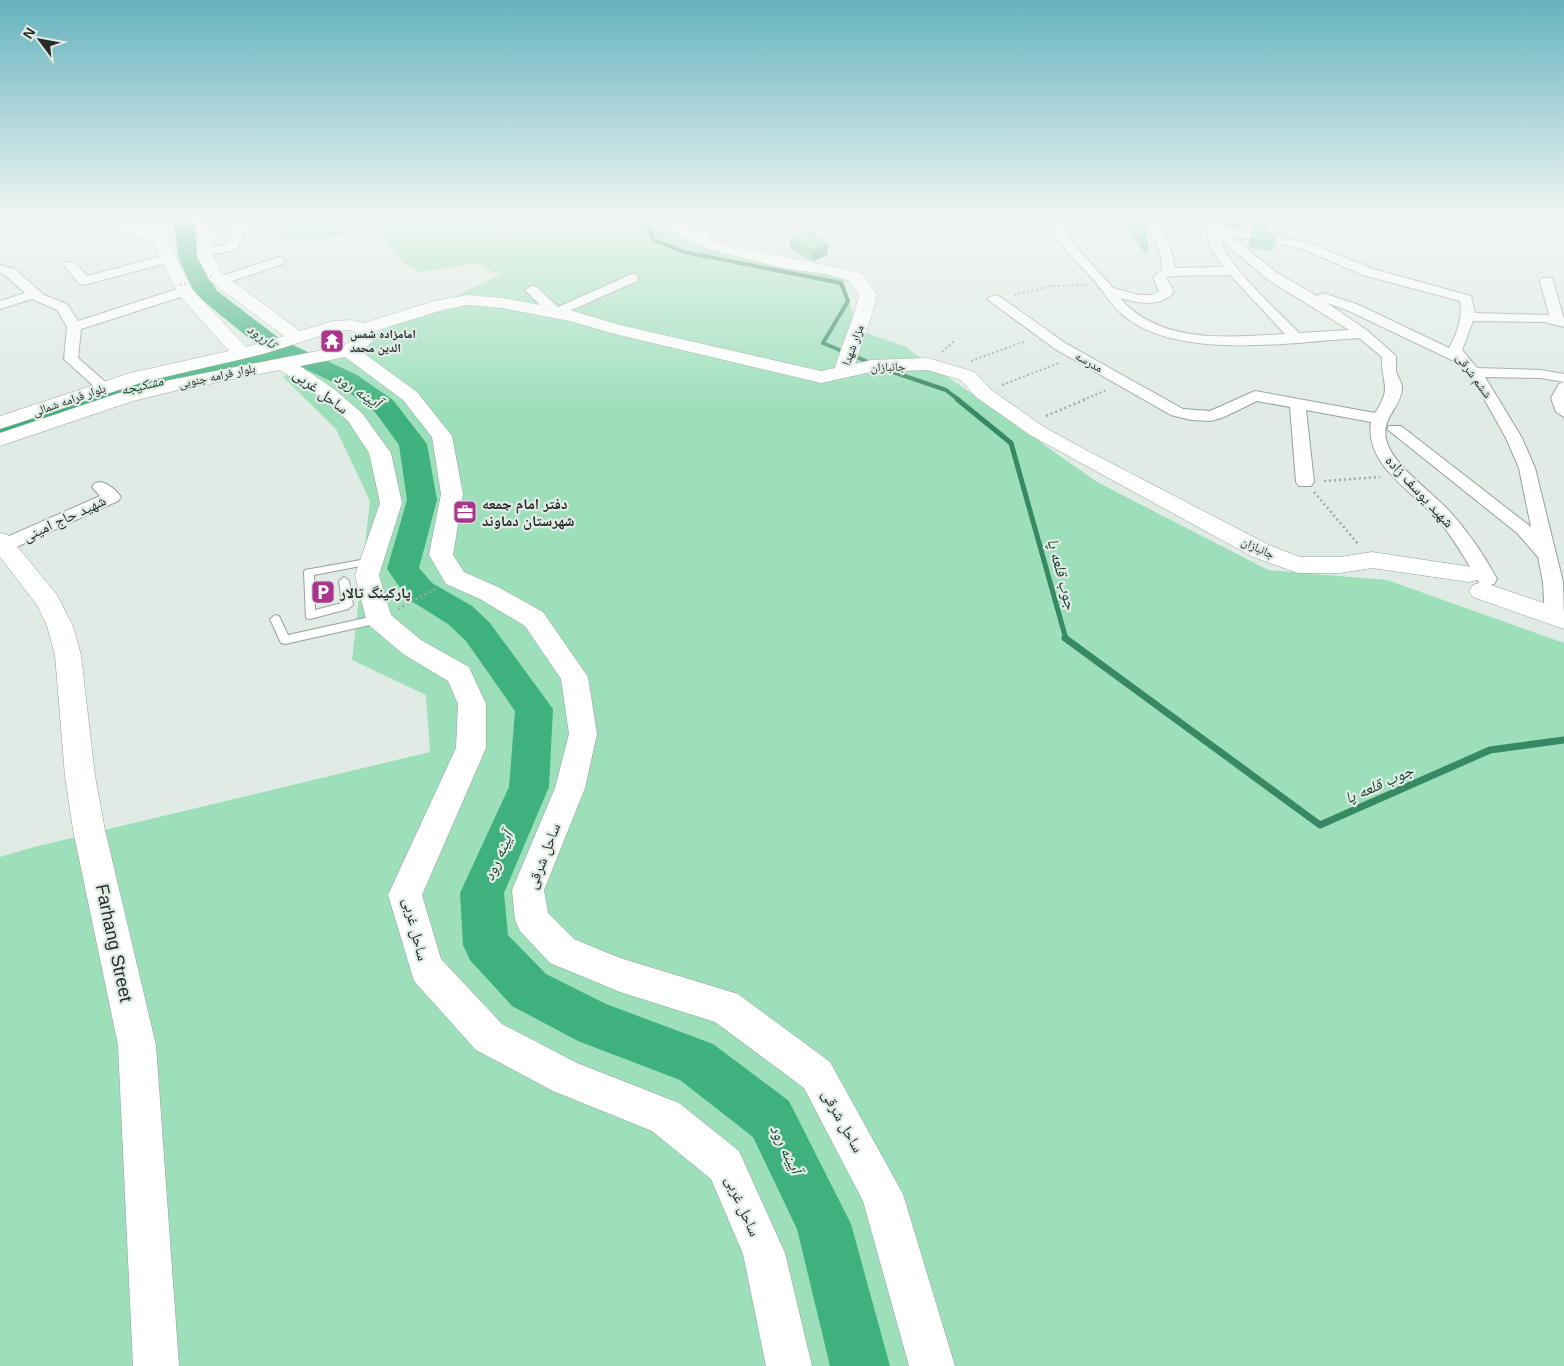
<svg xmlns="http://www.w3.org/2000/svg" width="1564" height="1366" viewBox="0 0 1564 1366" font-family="Arial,'Noto Naskh Arabic',sans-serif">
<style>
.green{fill:#9ddfbb}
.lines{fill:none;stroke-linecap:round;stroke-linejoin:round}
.stream-far2{stroke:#378964;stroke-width:4}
.stream-far1{stroke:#378964;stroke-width:5}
.stream{stroke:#378964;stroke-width:7}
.river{fill:#3eb17e;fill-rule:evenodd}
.lane-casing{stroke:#96a19a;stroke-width:2}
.street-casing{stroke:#96a19a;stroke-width:2}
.secondary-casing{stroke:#96a19a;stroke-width:1}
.path-far1{stroke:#a1aaa5;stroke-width:2;stroke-dasharray:2 2.5;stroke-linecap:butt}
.path{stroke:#a1aaa5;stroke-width:2.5;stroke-dasharray:2 3;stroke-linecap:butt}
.lane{fill:#fff;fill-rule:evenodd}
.street{fill:#fff;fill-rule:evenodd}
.secondary{fill:#fff;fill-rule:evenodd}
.path-bridge{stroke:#a1aaa5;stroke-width:2;stroke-dasharray:2 2.5;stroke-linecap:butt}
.wall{fill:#66c697}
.shaded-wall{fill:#53a17b}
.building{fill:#77e6b0;stroke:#53a17b}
.labels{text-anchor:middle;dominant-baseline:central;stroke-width:4.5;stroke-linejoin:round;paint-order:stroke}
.far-poi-label{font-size:12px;font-weight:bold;fill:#272b29;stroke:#dfebe4;text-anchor:start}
.far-street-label{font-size:12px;fill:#272b29;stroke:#dfebe4}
.far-water-label{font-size:14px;font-style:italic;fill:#14432e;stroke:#dfebe4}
.street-label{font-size:15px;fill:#272b29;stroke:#dfebe4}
.poi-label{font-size:15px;font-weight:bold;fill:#272b29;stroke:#dfebe4;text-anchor:start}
.water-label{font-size:16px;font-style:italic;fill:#14432e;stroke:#dfebe4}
.near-street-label{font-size:18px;fill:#272b29;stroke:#dfebe4}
</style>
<rect width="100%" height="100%" fill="#dfebe4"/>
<polygon class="green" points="146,219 718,219 701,241 842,272 857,330 904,346 1097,482 1268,570 1387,580 1564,643 1564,1366 0,1366 0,857 34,847 430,752 426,695 352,660 370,501 336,429 283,377 500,275 476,263 420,272 402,262 380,232 293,240 230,221 145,222"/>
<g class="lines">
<g class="stream-far2">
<polyline points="565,219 567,222 576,219"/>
<polyline points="645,219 654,240 684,252 841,283 848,301 823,343 873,364"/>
<polyline points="884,369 946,390 959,400"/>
</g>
<polyline class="stream-far1" points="957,399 1011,443 1066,639"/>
<polyline class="stream" points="1065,638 1320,825 1490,750 1564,740"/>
<polygon class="river" points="173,219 193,219 201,259 216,290 280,339 357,375 393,400 427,444 437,500 419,568 432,583 472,606 490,623 553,709 549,787 504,893 508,935 546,974 606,1004 713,1044 789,1101 851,1224 890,1366 830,1366 797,1229 753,1137 680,1080 578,1041 512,1006 470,960 463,945 460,893 509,787 515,711 466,641 448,624 408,599 387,569 407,500 399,445 375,412 339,385 284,359 117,398 0,439 0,422 100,386 262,349 195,294 179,259"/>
<g class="lane-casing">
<g id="lane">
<polygon points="11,219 17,219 14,227 9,226"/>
<polygon points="372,558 377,561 376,563 314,575 315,610 342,603 339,581 344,577 349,581 353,605 348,609 310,619 306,618 304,572 305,570"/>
<polygon points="275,615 279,616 288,635 379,615 384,619 379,623 285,644 281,643 270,619"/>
</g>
</g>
<g class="street-casing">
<g id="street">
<polygon points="43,219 84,219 82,221 54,228 50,227"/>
<polygon points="253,219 269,219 247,228 236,250 206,256 200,252 202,249 227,244 238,223"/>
<polygon points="710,219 722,219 704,244 696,244 694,241"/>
<path d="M1049 219H1061L1069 239 1113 288 1139 295H1152L1159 291 1153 277 1162 270C1164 252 1150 235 1145 219H1157L1172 253 1175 268 1224 267 1212 250 1208 238V228L1214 224 1245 232 1307 242 1373 269 1471 296 1475 313 1549 315 1540 281 1542 278H1552L1564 319V327L1544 322 1473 321 1462 350 1477 368 1541 370 1564 374V417L1556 412 1551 398 1559 384 1564 382 1541 378 1485 377 1522 438 1535 468 1563 582 1564 619 1562 622 1555 624 1548 622 1545 617 1543 582 1538 557 1517 533 1387 429 1389 426H1401L1531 527 1519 468 1506 438 1478 388 1458 363 1349 311 1327 303 1368 331 1396 356C1396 361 1396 367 1396 371 1398 378 1402 382 1402 389 1400 409 1382 416 1386 439 1391 465 1434 493 1451 513 1469 533 1484 555 1497 579L1494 584 1487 586 1480 584C1467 562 1456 542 1440 522 1416 493 1364 466 1371 422L1306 410 1314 482 1311 486H1299L1296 482 1290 407 1257 401 1224 417 1211 421 1191 420 1171 415 1055 349 987 299 994 295 999 296 1065 343 1183 409 1210 411 1255 391 1375 413C1393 386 1381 385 1382 357L1359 338C1293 342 1184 360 1128 319 1112 308 1104 291 1091 277 1075 258 1055 244 1049 219ZM1231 236 1300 248 1363 275 1460 301C1463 317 1457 334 1449 348L1359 305 1323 293 1317 296 1277 273ZM1220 239 1267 279 1349 330 1299 333C1275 307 1231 271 1220 239ZM1230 275 1285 334C1230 337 1160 345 1120 298 1137 303 1161 308 1174 292L1166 278 1171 276Z"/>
<polygon points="170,254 176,258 174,261 84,285 79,284 64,265 66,262 74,262 87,276"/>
<polygon points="279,257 283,258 285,261 283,264 220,285 213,281 215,278"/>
<polygon points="0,265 15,269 44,295 67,304 78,321 180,288 185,287 192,291 190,294 81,329 78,358 109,385 112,388 109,391 99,391 64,359 67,327 57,310 32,299 0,309 0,301 25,293 5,275 0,273"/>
<polygon points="632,274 637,275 638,278 637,281 556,317 551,316 525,290 532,286 537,287 558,307"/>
<path d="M101 482C109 484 116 490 121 497L118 501 12 549 0 550V540L100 496 92 487 95 483Z"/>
</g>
</g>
<g class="secondary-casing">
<g id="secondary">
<path d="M109 219H127L148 230 152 219H166L164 234 192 289 246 347 284 336 210 281 197 256 196 219H211L213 256 223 274 300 331 334 321 352 320 364 323 434 301 468 295 502 298 573 311 620 325 821 371 835 368C842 343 854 320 859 295L850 281 825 274 783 268 708 249 681 237 665 219H681L693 231 720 243 862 273 877 295C872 319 862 340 855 364L871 360 928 358 975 372 990 389 1044 427 1086 450 1269 545 1300 557H1340L1372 552 1478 568 1481 574 1478 580 1469 582 1372 568 1340 573H1298L1253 557 1030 435 976 397 961 380 927 370 871 372 821 383 615 334 570 321 502 308 468 305 443 310 375 331 372 342 361 351 417 392 452 436 463 494 453 555 464 572 498 587 543 612 588 677 597 734 585 788 544 890 548 913 574 939 620 958 738 994 830 1062 903 1194 955 1366H909L863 1201 804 1088 715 1022 620 992 550 963 520 931 515 920 512 890 555 788 569 734 561 679 525 626 480 599 446 584 429 555 441 494 432 437 403 400 345 357 300 366 334 389 362 413 391 453 402 503 379 575 391 615 421 640 469 667 486 704V748L422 895 441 959 502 1024 577 1063 679 1103 739 1151 785 1253 812 1366H766L743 1254 711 1179 652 1131 553 1091 476 1050 414 981 388 895 456 748 458 704 448 681 403 654 370 626 366 619 355 575 380 503 369 453 348 421 320 397 280 370 178 390 133 401 0 446V433L119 393 170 380 343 346 355 339 358 333 351 330 336 331 263 354 143 382 0 429V416L130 373 229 351 179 295 151 239 139 238Z"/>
<polygon points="0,533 8,535 57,595 73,626 81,655 95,776 105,830 156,1045 179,1366 133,1366 118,1045 73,830 65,776 55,655 47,626 37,605 0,557"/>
<polygon points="1482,582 1564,610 1564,629 1473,597 1469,591 1473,585"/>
</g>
</g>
<g class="path-far1">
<polyline points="1014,295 1052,286 1087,285"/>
<polyline points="942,352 954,341"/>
<polyline points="971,361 1026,341"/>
<polyline points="1002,385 1059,363"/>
<polyline points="1083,400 1107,390"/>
</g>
<g class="path">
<polyline points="1046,416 1086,399"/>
<polyline points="1324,481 1380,477"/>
<polyline points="1314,492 1359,545"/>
<polyline points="398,609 437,588"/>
</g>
<use href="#lane" class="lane"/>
<use href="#street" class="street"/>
<use href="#secondary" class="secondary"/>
<polyline class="path-bridge" points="180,285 212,276"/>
</g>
<g class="wall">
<polygon points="1121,219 1143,219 1148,250 1146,255"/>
<polygon points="1219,219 1245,225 1244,230 1218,223"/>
<polygon points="1255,219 1269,224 1265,233 1251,231"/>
<polygon points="1253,232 1276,242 1272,251 1249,248 1249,241"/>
<polygon points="790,240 828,245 827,255 813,261 790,249"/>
</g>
<polygon class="shaded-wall" points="828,245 827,255 813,261 813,251"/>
<g class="building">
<polygon points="1125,219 1143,219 1148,250"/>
<polygon points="1220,219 1247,219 1245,225"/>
<polygon points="1255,219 1267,219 1269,224 1254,222"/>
<polygon points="809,232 828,245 813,251 790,240"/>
<polygon points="1253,232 1273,235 1276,242 1252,239"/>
</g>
<linearGradient id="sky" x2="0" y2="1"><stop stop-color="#64b3be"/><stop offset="0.53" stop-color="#f1f6f3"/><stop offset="1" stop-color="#f1f6f3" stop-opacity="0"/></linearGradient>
<rect width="1564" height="410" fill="url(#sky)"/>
<defs>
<g id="temple-square" transform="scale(1.25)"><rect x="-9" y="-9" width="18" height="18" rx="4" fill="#ab358b" stroke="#dfebe4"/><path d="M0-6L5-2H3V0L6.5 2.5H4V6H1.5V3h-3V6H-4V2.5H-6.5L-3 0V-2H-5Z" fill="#fff"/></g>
<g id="office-square" transform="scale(1.25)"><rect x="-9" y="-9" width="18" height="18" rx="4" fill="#ab358b" stroke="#dfebe4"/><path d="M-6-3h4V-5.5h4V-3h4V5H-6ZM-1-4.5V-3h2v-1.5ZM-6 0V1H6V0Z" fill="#fff"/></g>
<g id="parking-square" transform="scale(1.25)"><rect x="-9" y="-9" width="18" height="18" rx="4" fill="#ab358b" stroke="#dfebe4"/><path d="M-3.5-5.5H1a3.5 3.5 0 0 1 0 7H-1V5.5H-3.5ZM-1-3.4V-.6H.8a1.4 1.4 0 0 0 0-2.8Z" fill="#fff"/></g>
</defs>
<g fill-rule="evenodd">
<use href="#temple-square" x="332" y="341"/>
<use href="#office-square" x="465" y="512"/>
<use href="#parking-square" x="323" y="592"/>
</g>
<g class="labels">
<g class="far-poi-label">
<text x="350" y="334">امامزاده شمس<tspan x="350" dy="14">الدین محمد</tspan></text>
</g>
<g class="far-street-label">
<text transform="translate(853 345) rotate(-70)">مزار شهدا</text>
<text transform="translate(1089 362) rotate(29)">مدرسه</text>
<text transform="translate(888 367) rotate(-2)">جانبازان</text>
<text transform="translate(217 376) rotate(-12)">بلوار فرامه جنوبی</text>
<text transform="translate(1474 376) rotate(54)">ششم شرقی</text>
<text transform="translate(69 400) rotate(-19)">بلوار فرامه شمالی</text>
<text transform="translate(1258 548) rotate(25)">جانبازان</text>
</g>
<g class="far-water-label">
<text transform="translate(262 336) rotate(34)">تاررود</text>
<text transform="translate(142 385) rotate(-13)">مشکیجه</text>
</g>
<g class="street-label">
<text transform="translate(321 391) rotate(37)">ساحل غربی</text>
<text transform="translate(1420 491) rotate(47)">شهید یوسف زاده</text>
<text transform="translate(64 518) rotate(-25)">شهید حاج امینی</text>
<text transform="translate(543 856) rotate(-69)">ساحل شرقی</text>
<text transform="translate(416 929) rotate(76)">ساحل غربی</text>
<text transform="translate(843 1121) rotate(61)">ساحل شرقی</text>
<text transform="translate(743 1206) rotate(66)">ساحل غربی</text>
</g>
<g class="poi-label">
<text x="482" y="503">دفتر امام جمعه<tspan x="482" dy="17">شهرستان دماوند</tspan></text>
<text x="340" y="592">پارکینگ تالار</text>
</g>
<g class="water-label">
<text transform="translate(358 390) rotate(33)">آیینه رود</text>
<text transform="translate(1062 574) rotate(75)">جوب قلعه پا</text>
<text transform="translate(1379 784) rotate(-24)">جوب قلعه پا</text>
<text transform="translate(498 856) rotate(-66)">آیینه رود</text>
<text transform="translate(786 1149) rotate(64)">آیینه رود</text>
</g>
<g class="near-street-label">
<text transform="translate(114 943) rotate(78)">Farhang Street</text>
</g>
</g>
<g transform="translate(40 40) rotate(302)" stroke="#dfebe4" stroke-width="4" paint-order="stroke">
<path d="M0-4L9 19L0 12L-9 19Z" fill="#272b29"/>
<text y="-8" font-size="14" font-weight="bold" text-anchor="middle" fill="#272b29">N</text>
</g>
</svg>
